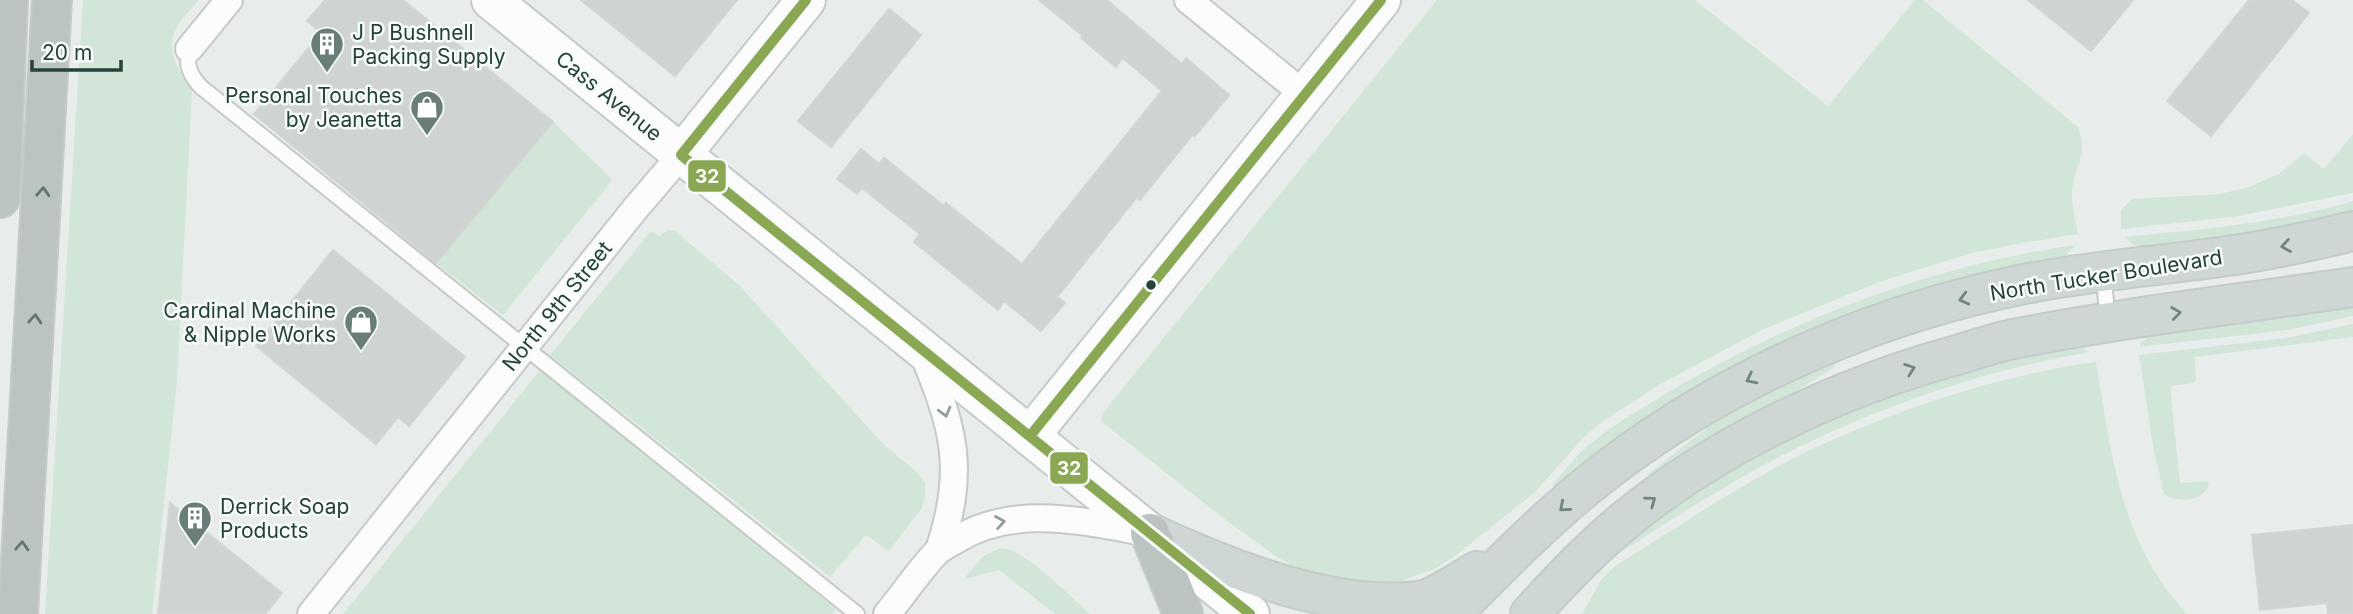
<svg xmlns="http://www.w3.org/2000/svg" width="2353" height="614" viewBox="0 0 2353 614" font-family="Inter,sans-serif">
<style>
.green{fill:#d1e6d8}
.building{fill:#cfd4d2;stroke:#d1d6d4;stroke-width:2}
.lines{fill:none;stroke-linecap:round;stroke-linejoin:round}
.lane-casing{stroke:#c5cac8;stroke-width:18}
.street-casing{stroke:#c5cac8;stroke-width:30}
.secondary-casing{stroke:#c3cbc8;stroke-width:42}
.primary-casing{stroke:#c3ccc9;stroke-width:42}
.highway-casing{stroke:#c3ccc9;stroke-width:42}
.lane{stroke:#fcfcfc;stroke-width:14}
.street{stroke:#fcfcfc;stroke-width:26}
.secondary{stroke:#fcfcfc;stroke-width:38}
.primary{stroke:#cfd7d5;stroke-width:38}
.highway{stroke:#bcc4c2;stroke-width:38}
.bus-1-casing{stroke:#f7fbf9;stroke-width:16}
.bus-1{stroke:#8aa854;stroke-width:10}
.oneway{stroke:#617670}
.oneway2{stroke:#718580}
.oneway3{stroke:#909f9b}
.bus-dot{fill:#24423a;stroke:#f7fbf9;stroke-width:2.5}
.labels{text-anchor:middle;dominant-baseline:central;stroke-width:5;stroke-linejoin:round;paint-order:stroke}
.poi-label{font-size:21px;fill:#24423a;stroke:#f7fbf9;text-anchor:start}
.street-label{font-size:21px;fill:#24423a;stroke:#f7fbf9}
.line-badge{stroke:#f7fbf9;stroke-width:2.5}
.badge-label{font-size:19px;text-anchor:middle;font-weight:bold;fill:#fff}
</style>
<rect width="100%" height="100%" fill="#e8edeb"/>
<g class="green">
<path d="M83 0H199C190 11 176 23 173 37 169 55 181 77 192 89L177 382 152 614H45Z"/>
<path d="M1437 0H1695L1828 106 1915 0H1923L2078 127C2087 152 2079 159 2073 183 2070 200 2075 218 2078 234L2022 243 1968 254 1879 282 1764 329 1664 382 1603 421 1584 437 1534 493 1459 553 1435 569 1401 581 1383 585 1358 586 1301 571 1274 555 1219 515 1102 422V414Z"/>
<polygon points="553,122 610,177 611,182 503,315 436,263"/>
<polygon points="2353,134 2353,193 2239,216 2121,229 2121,210 2132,199 2220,194 2249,187 2279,174 2304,153 2324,169"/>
<path d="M2353 201V216L2295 229 2144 248 2132 244 2125 237C2202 229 2279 223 2353 201Z"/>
<polygon points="669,230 675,231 739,285 884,445 917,472 925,483 925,497 922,508 889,551 866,535 830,577 550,355 651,231 659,236"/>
<path d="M2076 245 2064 257 1590 461 1555 488 1552 486C1561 475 1570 463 1580 453 1606 428 1641 409 1672 390 1796 318 1933 265 2076 245Z"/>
<polygon points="2353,301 2353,316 2288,330 2139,347 2142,342 2157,330 2227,324 2286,316"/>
<path d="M2353 324V337L2195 357 2196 378 2194 383 2170 386 2180 483 2207 481 2209 484C2204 502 2179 504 2164 494L2154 452 2139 355 2286 338Z"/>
<path d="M2078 345 2090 352C1980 371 1875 408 1777 458 1720 488 1666 523 1612 558L1610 556 1624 541 1730 468 1846 409 1970 366Z"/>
<polygon points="1832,361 1835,367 1651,480 1647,475 1707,428 1748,400"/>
<path d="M2096 362C2112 455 2119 540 2187 614H1582L1601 580 1615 566C1680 526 1743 482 1812 449 1901 408 1999 375 2096 362Z"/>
<polygon points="540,370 836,609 832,614 343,614"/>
<path d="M1001 548C1026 550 1070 596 1090 614H1055L999 570 964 579 983 556Z"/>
</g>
<g class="building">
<polygon points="325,0 403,0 553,122 436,263 254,114 321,33 307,21"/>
<polygon points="581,0 737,0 675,76"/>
<polygon points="1039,0 1107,0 1182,64 1186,58 1229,95 1195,136 1193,134 1140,200 1137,197 1057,297 1065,303 1041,331 1004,301 998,310 914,242 920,234 862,188 857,194 837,179 861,149 879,164 884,158 944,206 946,203 1022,264 1162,91 1123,58 1116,67 1081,38 1083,36"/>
<polygon points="2028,0 2133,0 2091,51"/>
<polygon points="2249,0 2292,0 2309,13 2211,136 2167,101"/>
<polygon points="889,9 921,35 831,147 798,121"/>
<polygon points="333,250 465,357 409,426 398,417 376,444 256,346"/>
<polygon points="170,503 282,593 265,614 158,614"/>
<polygon points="2353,525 2353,614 2328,614 2327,603 2260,610 2252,535"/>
</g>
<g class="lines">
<g class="lane-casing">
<g id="lane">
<path d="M189 49C186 65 189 74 201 87L857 614"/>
<polyline points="2103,272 2108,321"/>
</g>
</g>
<g class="street-casing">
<g id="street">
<polyline points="1188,0 1305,95"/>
<polyline points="189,49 229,0"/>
<path d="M923 353C954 429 966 469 939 550"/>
<polyline points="311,614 635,209 681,155"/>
<path d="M887 614C904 594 919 570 938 551 943 547 950 543 956 540 1013 504 1082 521 1144 532"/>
</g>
</g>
<g class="secondary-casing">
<g id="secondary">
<polyline points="491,0 1250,614"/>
<polyline points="681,155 806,0"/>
<polyline points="1030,436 1381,0"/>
</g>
</g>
<g class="primary-casing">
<g id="primary">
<path d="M1150 533C1229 569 1337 614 1425 600 1443 593 1460 581 1477 571"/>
<path d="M1452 614C1502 563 1554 510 1611 467 1734 374 1883 311 2035 282 2099 270 2164 265 2228 256 2270 250 2312 241 2353 231"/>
<path d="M1530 614C1559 582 1590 549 1624 521 1718 444 1840 387 1957 355 1976 349 1995 343 2013 339 2125 317 2240 304 2353 287"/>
</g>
</g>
<g class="highway-casing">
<g id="highway">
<polyline points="0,198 8,0"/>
<polyline points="1150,533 1183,614"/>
<polyline points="18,614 52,0"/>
</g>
</g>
<use href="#lane" class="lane"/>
<use href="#street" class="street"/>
<use href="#secondary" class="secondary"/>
<use href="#primary" class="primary"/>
<use href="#highway" class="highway"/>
<g class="bus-1-casing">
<g id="bus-1">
<polyline points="806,0 681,155 1250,614"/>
<polyline points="1030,436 1381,0"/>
</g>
</g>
<use href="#bus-1" class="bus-1"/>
</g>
<defs><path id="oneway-chevron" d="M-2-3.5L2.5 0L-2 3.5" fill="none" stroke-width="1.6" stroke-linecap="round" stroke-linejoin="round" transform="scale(1.75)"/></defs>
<g class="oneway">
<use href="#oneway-chevron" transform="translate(43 192) rotate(-87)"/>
<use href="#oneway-chevron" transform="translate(35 319) rotate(-86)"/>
<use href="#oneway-chevron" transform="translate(22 546) rotate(-87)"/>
</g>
<g class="oneway2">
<use href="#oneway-chevron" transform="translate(2286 246) rotate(170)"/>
<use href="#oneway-chevron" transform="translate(1964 299) rotate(165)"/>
<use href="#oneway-chevron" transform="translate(2176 313) rotate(-8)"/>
<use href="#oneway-chevron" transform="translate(1910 369) rotate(-20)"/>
<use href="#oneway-chevron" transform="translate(1751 379) rotate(153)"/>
<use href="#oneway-chevron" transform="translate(1651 501) rotate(-36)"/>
<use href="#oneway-chevron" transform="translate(1564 507) rotate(139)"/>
</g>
<g class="oneway3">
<use href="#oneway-chevron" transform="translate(945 412) rotate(75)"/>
<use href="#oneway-chevron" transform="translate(1000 522) rotate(-10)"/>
</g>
<defs>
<g id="building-pin" transform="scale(1.75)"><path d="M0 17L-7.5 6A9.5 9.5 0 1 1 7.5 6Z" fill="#697e78" stroke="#f7fbf9"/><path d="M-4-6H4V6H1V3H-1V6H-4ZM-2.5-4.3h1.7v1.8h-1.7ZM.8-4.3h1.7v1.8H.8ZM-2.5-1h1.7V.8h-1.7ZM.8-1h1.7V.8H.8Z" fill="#fff"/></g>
<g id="shop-pin" transform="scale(1.75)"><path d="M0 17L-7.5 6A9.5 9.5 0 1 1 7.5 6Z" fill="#697e78" stroke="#f7fbf9"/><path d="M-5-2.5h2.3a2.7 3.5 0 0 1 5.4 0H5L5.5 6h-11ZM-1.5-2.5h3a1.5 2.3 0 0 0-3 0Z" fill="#fff"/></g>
</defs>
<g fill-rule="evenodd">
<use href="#building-pin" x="327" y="44"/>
<use href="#shop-pin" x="427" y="107"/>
<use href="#shop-pin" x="361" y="322"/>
<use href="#building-pin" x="195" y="518"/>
</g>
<circle class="bus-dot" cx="1151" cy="285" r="6"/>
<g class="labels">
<g class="poi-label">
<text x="352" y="32">J P Bushnell<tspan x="352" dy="24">Packing Supply</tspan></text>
<text x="402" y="95" text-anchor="end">Personal Touches<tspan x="402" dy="24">by Jeanetta</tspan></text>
<text x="336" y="310" text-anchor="end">Cardinal Machine<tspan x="336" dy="24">&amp; Nipple Works</tspan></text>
<text x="220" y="506">Derrick Soap<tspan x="220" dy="24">Products</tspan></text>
</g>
<g class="street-label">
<text transform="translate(609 96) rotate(39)">Cass Avenue</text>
<text transform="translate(2106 275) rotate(-9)">North Tucker Boulevard</text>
<text transform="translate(557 306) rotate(-51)">North 9th Street</text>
</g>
</g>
<g class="line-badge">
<rect x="687" y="159" width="40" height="34" rx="7" fill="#8aa854"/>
<rect x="1049" y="451" width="40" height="34" rx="7" fill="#8aa854"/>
</g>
<g class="badge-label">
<text x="707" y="183">32</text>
<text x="1069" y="475">32</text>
</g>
<path d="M32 60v10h89v-10" fill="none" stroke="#24423a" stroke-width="3.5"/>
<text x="42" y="60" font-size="21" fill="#24423a" stroke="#f7fbf9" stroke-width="5" paint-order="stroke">20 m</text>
</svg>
